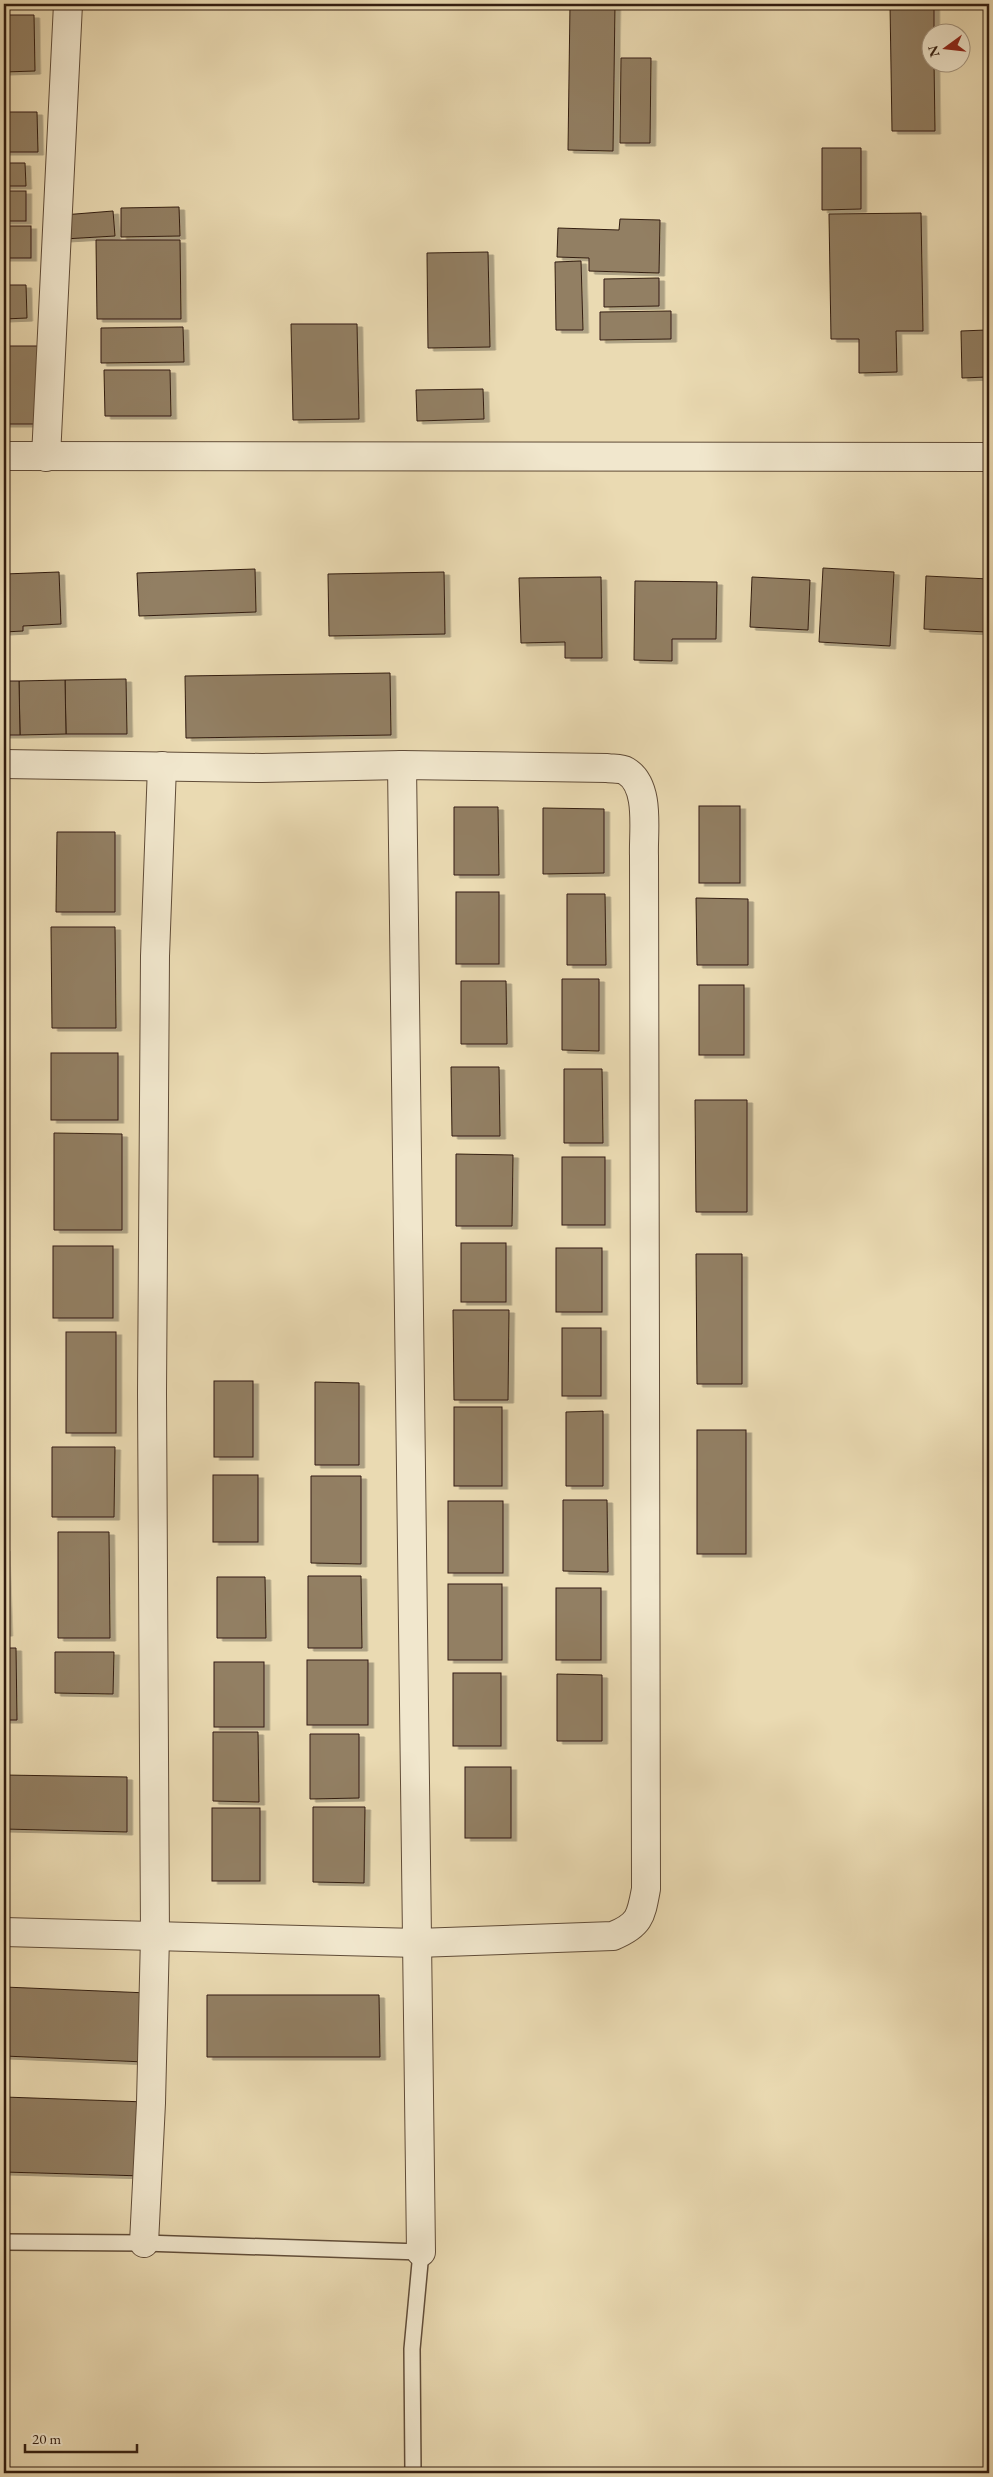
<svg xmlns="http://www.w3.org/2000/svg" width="993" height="2477" viewBox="0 0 993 2477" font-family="'EB Garamond',serif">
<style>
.building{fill:#927f64;stroke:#321d10;filter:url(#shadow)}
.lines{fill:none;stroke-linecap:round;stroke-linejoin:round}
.lane-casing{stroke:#604c38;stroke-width:18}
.street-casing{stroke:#604c38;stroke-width:30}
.lane{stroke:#f1e7cd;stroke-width:15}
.street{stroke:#f1e7cd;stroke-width:28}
</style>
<defs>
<filter id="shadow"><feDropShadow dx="5.5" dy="3" stdDeviation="0" flood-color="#0004"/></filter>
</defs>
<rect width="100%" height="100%" fill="#eadab2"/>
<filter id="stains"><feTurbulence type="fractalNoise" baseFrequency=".004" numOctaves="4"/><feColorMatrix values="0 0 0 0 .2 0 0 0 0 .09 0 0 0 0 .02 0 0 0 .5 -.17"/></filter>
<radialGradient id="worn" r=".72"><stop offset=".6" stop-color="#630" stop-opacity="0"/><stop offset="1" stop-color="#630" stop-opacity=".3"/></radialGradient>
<g class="building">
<polygon points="570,4 615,4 613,151 568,150"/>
<polygon points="890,4 934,4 934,32 930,32 930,62 934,62 935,131 892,131"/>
<polygon points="4,15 34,15 35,71 4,72"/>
<polygon points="621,58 651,58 650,143 620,143"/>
<polygon points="4,112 37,112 38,152 4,152"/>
<polygon points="822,148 861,148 861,209 822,210"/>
<polygon points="4,163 25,163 26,186 4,186"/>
<rect x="4" y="191" width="22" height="30"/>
<polygon points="179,207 180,236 121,237 121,208"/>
<polygon points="113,211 115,236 64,239 63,215"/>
<polygon points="921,213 923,331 896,331 897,372 859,373 859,339 831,339 829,214"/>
<polygon points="620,219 660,220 659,273 589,271 589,258 557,257 558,228 619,230"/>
<rect x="4" y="226" width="27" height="32"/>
<polygon points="96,240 180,240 181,319 97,319"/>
<polygon points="488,252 490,347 428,348 427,253"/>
<polygon points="581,261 583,330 556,330 555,262"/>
<polygon points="659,278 659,306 604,307 604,279"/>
<polygon points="4,285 26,285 27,318 4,319"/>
<polygon points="671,311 671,339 600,340 600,312"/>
<polygon points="291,324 357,324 359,419 293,420"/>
<polygon points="183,327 184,362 101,363 101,328"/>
<polygon points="986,330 987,377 962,378 961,331"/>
<polygon points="4,346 42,346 43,424 4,424"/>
<polygon points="104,370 170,370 171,416 105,416"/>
<polygon points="483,389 484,419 417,421 416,390"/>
<polygon points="823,568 894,572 890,646 819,642"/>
<polygon points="255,569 256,612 139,616 137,573"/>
<polygon points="59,572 61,624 23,626 23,631 4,632 4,574"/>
<polygon points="444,572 445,634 329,636 328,574"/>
<polygon points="926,576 989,579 987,632 924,629"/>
<polygon points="601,577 602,658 565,658 565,642 521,643 519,578"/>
<polygon points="752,577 810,580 808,630 750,627"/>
<polygon points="635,581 717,582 716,639 672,639 672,661 634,660"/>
<polygon points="390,673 391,735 186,738 185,676"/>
<polygon points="126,679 127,734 66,734 65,680"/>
<polygon points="65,680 66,734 20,735 19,681"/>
<polygon points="4,681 19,681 20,735 4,735"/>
<rect x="699" y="806" width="41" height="77"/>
<polygon points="454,807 498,807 499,875 454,875"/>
<polygon points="543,808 604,809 604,873 543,874"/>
<polygon points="57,832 115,832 115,912 56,912"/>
<rect x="456" y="892" width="43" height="72"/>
<polygon points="567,894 605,894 606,965 567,965"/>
<polygon points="696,898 748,899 748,965 697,965"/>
<polygon points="51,927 115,927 116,1028 52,1028"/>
<polygon points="562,979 599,979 599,1051 562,1050"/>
<polygon points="461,981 506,981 507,1044 461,1044"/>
<rect x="699" y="985" width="45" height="70"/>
<rect x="51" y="1053" width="67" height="67"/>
<polygon points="451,1067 499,1067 500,1136 452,1136"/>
<polygon points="564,1069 602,1069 603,1143 564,1143"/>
<polygon points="695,1100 747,1100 747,1212 696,1212"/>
<polygon points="54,1133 122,1134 122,1230 54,1230"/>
<polygon points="456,1154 513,1155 512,1226 456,1226"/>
<rect x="562" y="1157" width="43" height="68"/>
<rect x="461" y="1243" width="45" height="59"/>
<rect x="53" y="1246" width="60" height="72"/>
<rect x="556" y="1248" width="46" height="64"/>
<polygon points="696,1254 742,1254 742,1384 697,1384"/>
<polygon points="453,1310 509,1310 508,1400 454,1400"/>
<rect x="562" y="1328" width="39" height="68"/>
<rect x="66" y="1332" width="50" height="101"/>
<rect x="214" y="1381" width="39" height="76"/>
<polygon points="315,1382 359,1383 359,1465 315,1465"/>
<rect x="454" y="1407" width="48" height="79"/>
<polygon points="603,1411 603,1486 566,1486 566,1412"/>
<rect x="697" y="1430" width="49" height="124"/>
<polygon points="52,1447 115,1447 114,1517 52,1517"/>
<rect x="213" y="1475" width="45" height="67"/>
<polygon points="311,1476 361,1476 361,1564 311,1563"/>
<polygon points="563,1500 607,1500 608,1572 563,1571"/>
<rect x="448" y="1501" width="55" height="72"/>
<polygon points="58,1532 109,1532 110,1638 58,1638"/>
<polygon points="4,1548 7,1633 4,1633"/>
<polygon points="308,1576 361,1576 362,1648 308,1648"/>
<polygon points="217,1577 265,1577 266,1638 217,1638"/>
<rect x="448" y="1584" width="54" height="76"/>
<rect x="556" y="1588" width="45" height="72"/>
<polygon points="4,1648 16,1648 17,1720 4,1720"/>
<polygon points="55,1652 114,1652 113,1694 55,1693"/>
<rect x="307" y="1660" width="61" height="65"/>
<rect x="214" y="1662" width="50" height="65"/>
<rect x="453" y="1673" width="48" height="73"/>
<polygon points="557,1674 602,1675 602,1741 557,1741"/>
<polygon points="213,1732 258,1732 259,1802 213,1801"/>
<polygon points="310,1734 359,1734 359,1798 310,1799"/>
<rect x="465" y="1767" width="46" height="71"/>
<polygon points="4,1775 127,1777 127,1832 4,1829"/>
<polygon points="313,1807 365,1807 364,1883 313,1882"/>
<rect x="212" y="1808" width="48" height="73"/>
<polygon points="4,1987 148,1993 145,2062 4,2056"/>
<polygon points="207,1995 379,1995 380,2057 207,2057"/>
<polygon points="4,2097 146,2102 144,2176 4,2172"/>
</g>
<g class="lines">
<g class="lane-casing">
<polyline id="lane" points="4,2242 144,2243 421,2252 412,2349 413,2473"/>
</g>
<g class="street-casing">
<g id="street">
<polyline points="4,456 989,457"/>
<polyline points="46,457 68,4"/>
<path d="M4 764 262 768 402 765 607 768C612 769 621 768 626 771 651 786 643 831 644 856L646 1889C641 1916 640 1925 613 1936L417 1943 4 1932"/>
<polyline points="402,765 421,2252"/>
<polyline points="144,2243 151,2103 155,1936 152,1393 155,956 162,766"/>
</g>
</g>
<use href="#lane" class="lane"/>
<use href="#street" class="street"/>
</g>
<rect width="993" height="2477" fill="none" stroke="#eadab2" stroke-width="20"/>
<rect x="5" y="5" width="983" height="2467" fill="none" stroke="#321d10" stroke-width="2.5"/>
<rect x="10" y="10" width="973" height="2457" fill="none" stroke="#321d10"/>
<g transform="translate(946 48) rotate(255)"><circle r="24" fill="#f1e7cd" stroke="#a59681"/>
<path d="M0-4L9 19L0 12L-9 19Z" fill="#8f2418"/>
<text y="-8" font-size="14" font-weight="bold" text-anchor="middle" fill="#321d10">N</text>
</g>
<path d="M25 2444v8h112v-8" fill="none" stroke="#321d10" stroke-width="2.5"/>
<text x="32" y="2444" font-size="15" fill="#321d10" stroke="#f1e7cd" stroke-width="4" paint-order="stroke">20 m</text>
<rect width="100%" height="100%" filter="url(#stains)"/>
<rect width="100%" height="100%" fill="url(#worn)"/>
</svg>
